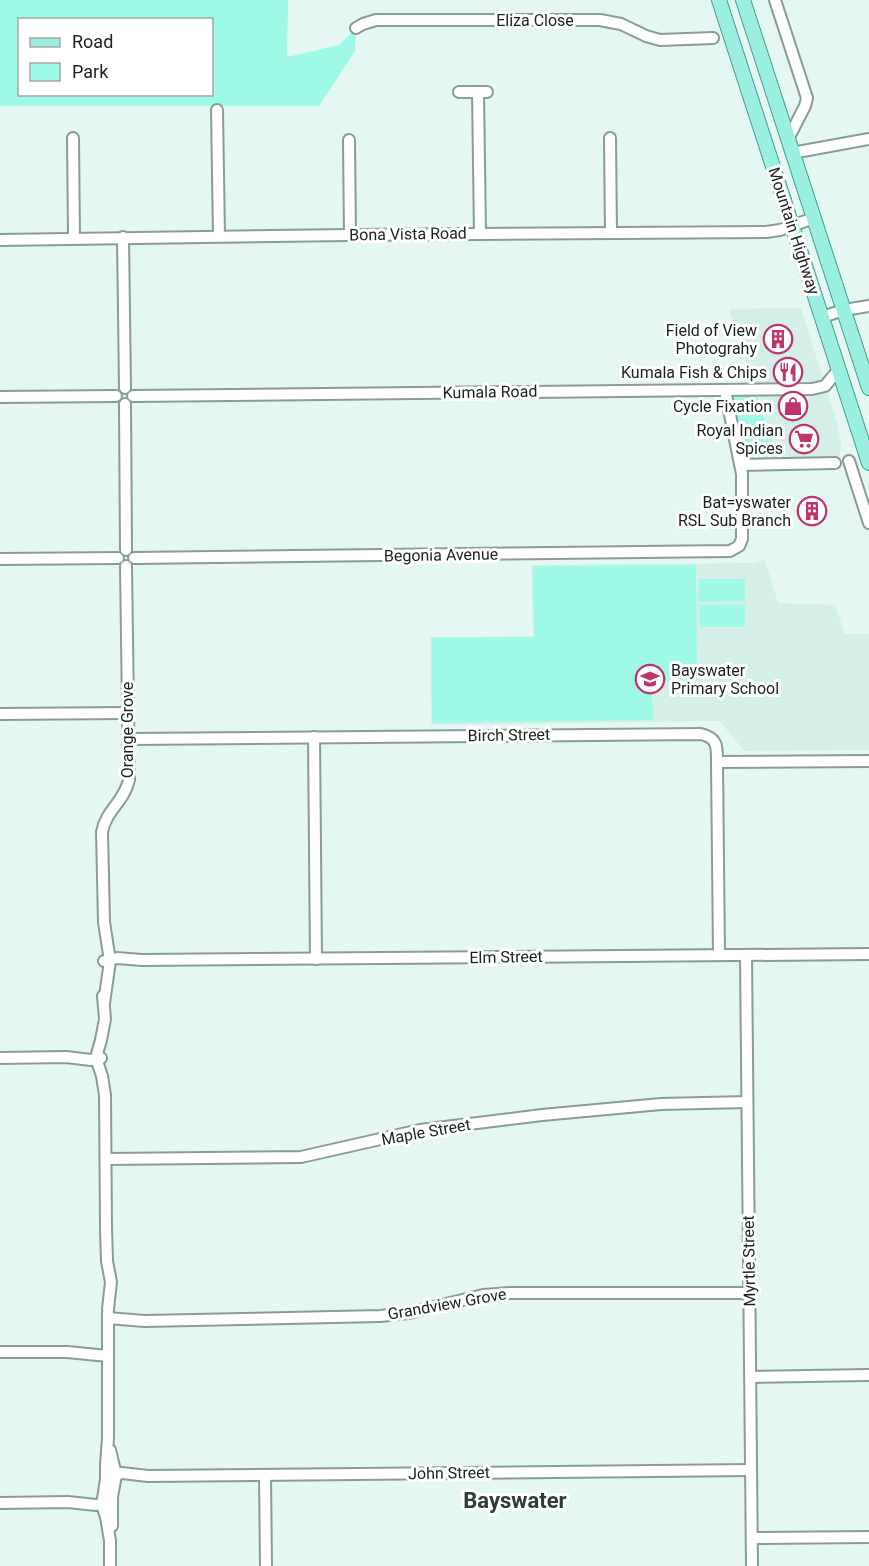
<svg xmlns="http://www.w3.org/2000/svg" width="869" height="1566" viewBox="0 0 869 1566" font-family="Roboto,sans-serif">
<style>
.built{fill:#d3efe8}
.green{fill:#9ef9e7;fill-rule:evenodd}
.lines{fill:none;stroke-linecap:round;stroke-linejoin:round}
.minor-casing{stroke:#8a9c98;stroke-width:14}
.major-casing{stroke:#43a090;stroke-width:16}
.minor{stroke:#fff;stroke-width:10}
.major{stroke:#9befe1;stroke-width:14}
.labels{text-anchor:middle;dominant-baseline:central;stroke-width:6;stroke-linejoin:round;paint-order:stroke}
.street-label{font-size:16px;fill:#1a211f;stroke:#fff}
.poi-label{font-size:16px;fill:#1a211f;stroke:#fff;text-anchor:end}
.district-label{font-size:22px;font-weight:bold;fill:#2d3c39;stroke:#fff}
</style>
<rect width="100%" height="100%" fill="#e5f7f3"/>
<g class="built">
<polygon points="801,308 837,423 841,443 839,463 779,464 729,309"/>
<polygon points="765,560 778,603 835,605 845,634 869,634 869,750 744,751 720,721 431,725 430,637 533,636 531,565 753,563"/>
</g>
<g class="green">
<path d="M0 0H288L287 57 339 45 356 28 355 51 319 106H0ZM20 20H212V94H20Z"/>
<polygon points="725,390 755,390 779,464 741,465"/>
<polygon points="696,565 697,680 662,681 652,695 653,720 432,723 432,638 534,637 533,566"/>
<polygon points="699,579 745,579 745,601 699,602"/>
<polygon points="745,604 745,627 700,627 699,605"/>
</g>
<g class="lines">
<g class="minor-casing">
<g id="minor">
<polyline points="775,0 807,98 805,106 788,139"/>
<polyline points="356,28 363,24 376,20 600,20 621,24 646,36 660,40 713,38"/>
<polyline points="459,92 487,92"/>
<polyline points="478,92 480,234"/>
<polyline points="217,110 219,236"/>
<polyline points="73,138 74,238"/>
<polyline points="610,138 611,233"/>
<polyline points="349,140 350,235"/>
<polyline points="792,153 869,139"/>
<polyline points="123,237 125,388"/>
<polyline points="0,240 350,235 766,232 780,230 814,218"/>
<polyline points="822,317 844,310 869,306"/>
<polyline points="133,396 812,389 825,386 839,369"/>
<polyline points="0,397 116,396"/>
<polyline points="125,404 126,550"/>
<polyline points="849,461 869,523"/>
<polyline points="741,465 835,463"/>
<polyline points="134,558 730,551 739,546 742,539 742,474 725,390"/>
<polyline points="0,559 118,558"/>
<polyline points="0,714 128,713"/>
<polyline points="314,737 316,959"/>
<path d="M128 739 701 734C718 738 717 747 717 762L869 761"/>
<polyline points="717,762 719,955"/>
<polyline points="746,955 752,1566"/>
<polyline points="104,961 117,958 142,960 869,954"/>
<polyline points="103,996 105,1019 101,1040 97,1054 97,1061 102,1076 105,1095 106,1228 107,1261 111,1282 108,1309"/>
<path d="M104 1003 110 961 104 922 102 832C106 810 124 802 129 780L126 566"/>
<polyline points="0,1058 66,1057 91,1060 101,1058"/>
<polyline points="106,1159 301,1157 420,1130 542,1115 661,1104 747,1102"/>
<polyline points="108,1313 108,1438 106,1465 106,1479 102,1505 106,1517 110,1541 110,1566"/>
<polyline points="108,1318 144,1321 380,1316 409,1313 483,1295 510,1293 749,1293"/>
<polyline points="0,1352 67,1352 108,1356"/>
<polyline points="751,1377 869,1375"/>
<polyline points="110,1450 116,1475 112,1497 112,1526"/>
<polyline points="265,1475 266,1566"/>
<polyline points="107,1476 122,1473 148,1476 751,1470"/>
<polyline points="0,1503 68,1502 96,1505 112,1501"/>
<polyline points="752,1538 869,1537"/>
</g>
</g>
<g class="major-casing">
<g id="major">
<polyline points="719,0 869,463"/>
<polyline points="743,0 869,388"/>
</g>
</g>
<use href="#minor" class="minor"/>
<use href="#major" class="major"/>
</g>
<defs>
<g id="building-ring" transform="scale(1.5)"><circle r="9.5" fill="#fff" stroke="#be346c" stroke-width="1.5"/><path d="M-4-6H4V6H1V3H-1V6H-4ZM-2.5-4.3h1.7v1.8h-1.7ZM.8-4.3h1.7v1.8H.8ZM-2.5-1h1.7V.8h-1.7ZM.8-1h1.7V.8H.8Z" fill="#be346c"/></g>
<g id="restaurant-ring" transform="scale(1.5)"><circle r="9.5" fill="#fff" stroke="#be346c" stroke-width="1.5"/><path d="M-5-6h1v4h1v-4h1v4h1v-4h1v5L-1.5 .5V6h-2V.5L-5-1ZM5-6V6H3V1.5H1.5Q1.5-4 5-6Z" fill="#be346c"/></g>
<g id="shop-ring" transform="scale(1.5)"><circle r="9.5" fill="#fff" stroke="#be346c" stroke-width="1.5"/><path d="M-5-2.5h2.3a2.7 3.5 0 0 1 5.4 0H5L5.5 6h-11ZM-1.5-2.5h3a1.5 2.3 0 0 0-3 0Z" fill="#be346c"/></g>
<g id="supermarket-ring" transform="scale(1.5)"><circle r="9.5" fill="#fff" stroke="#be346c" stroke-width="1.5"/><path d="M-6-5.5h2.5l.6 2H6L4.5 2H-2.5L-4.4-4H-6ZM-1.5 3.2a1.3 1.3 0 1 0 .1 0ZM3 3.2a1.3 1.3 0 1 0 .1 0Z" fill="#be346c"/></g>
<g id="school-ring" transform="scale(1.5)"><circle r="9.5" fill="#fff" stroke="#be346c" stroke-width="1.5"/><path d="M0-5L7-2L0 1L-7-2ZM-4 1L0 2.5L4 1V4Q0 6-4 4Z" fill="#be346c"/></g>
</defs>
<g fill-rule="evenodd">
<use href="#building-ring" x="778" y="339"/>
<use href="#restaurant-ring" x="788" y="372"/>
<use href="#shop-ring" x="793" y="406"/>
<use href="#supermarket-ring" x="804" y="439"/>
<use href="#building-ring" x="812" y="511"/>
<use href="#school-ring" x="650" y="679"/>
</g>
<g class="labels">
<g class="street-label">
<text x="535" y="20">Eliza Close</text>
<text transform="translate(794 231) rotate(72)">Mountain Highway</text>
<text transform="translate(408 234) rotate(-1)">Bona Vista Road</text>
<text transform="translate(490 392) rotate(-1)">Kumala Road</text>
<text transform="translate(441 555) rotate(-1)">Begonia Avenue</text>
<text transform="translate(127 730) rotate(-90)">Orange Grove</text>
<text transform="translate(509 735) rotate(-1)">Birch Street</text>
<text transform="translate(506 957) rotate(-1)">Elm Street</text>
<text transform="translate(426 1132) rotate(-10)">Maple Street</text>
<text transform="translate(749 1261) rotate(-91)">Myrtle Street</text>
<text transform="translate(447 1304) rotate(-10)">Grandview Grove</text>
<text transform="translate(449 1473) rotate(-1)">John Street</text>
</g>
<g class="poi-label">
<text x="757" y="330">Field of View<tspan x="757" dy="18">Photograhy</tspan></text>
<text x="767" y="372">Kumala Fish &amp; Chips</text>
<text x="772" y="406">Cycle Fixation</text>
<text x="783" y="430">Royal Indian<tspan x="783" dy="18">Spices</tspan></text>
<text x="791" y="502">Bat=yswater<tspan x="791" dy="18">RSL Sub Branch</tspan></text>
<text x="671" y="670" text-anchor="start">Bayswater<tspan x="671" dy="18">Primary School</tspan></text>
</g>
<g class="district-label">
<text x="515" y="1500">Bayswater</text>
</g>
</g>
<rect x="18" y="18" width="195" height="78" fill="#ffffff" stroke="#a3a6a5" stroke-width="1.5"/>
<rect x="30" y="38" width="30" height="9" fill="#9befe1" stroke="#a3a6a5" stroke-width="1.5"/>
<text x="72" y="48" font-size="18" fill="#1a211f">Road</text>
<rect x="30" y="63" width="30" height="18" fill="#9ef9e7" stroke="#a3a6a5" stroke-width="1.5"/>
<text x="72" y="78" font-size="18" fill="#1a211f">Park</text>
</svg>
